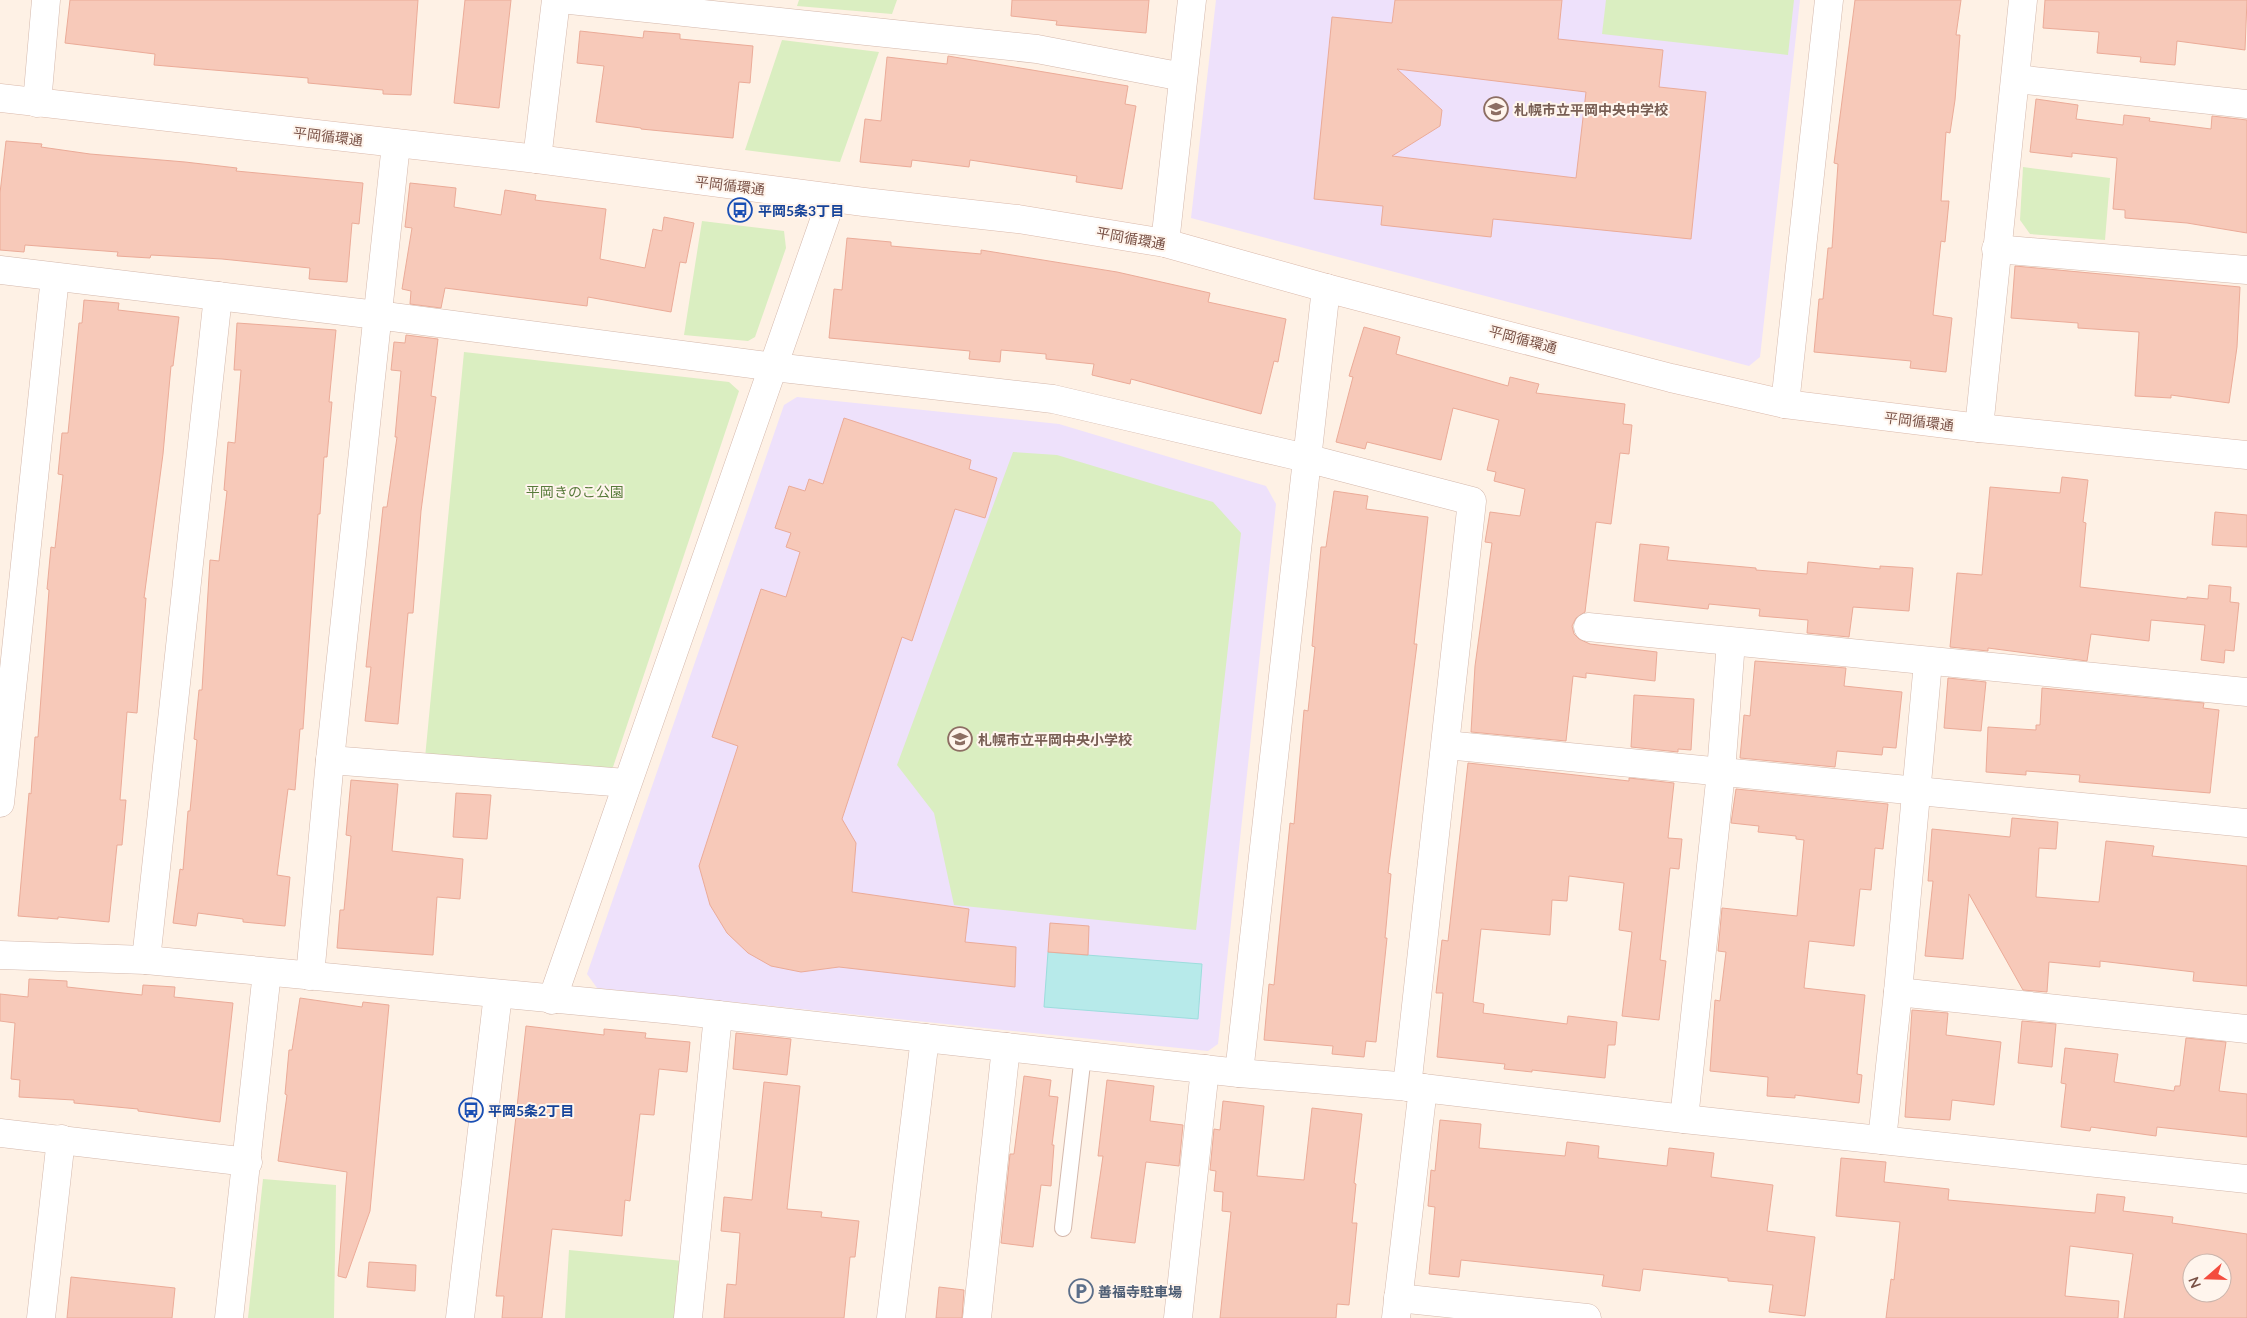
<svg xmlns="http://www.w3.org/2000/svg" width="2247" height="1318" viewBox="0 0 2247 1318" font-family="Lato,'Noto Sans JP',sans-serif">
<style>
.education{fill:#eee1fb}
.green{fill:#daeec1}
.water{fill:#b7eaea;stroke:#9cdddd}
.building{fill:#f7c9b9;stroke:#ebab98;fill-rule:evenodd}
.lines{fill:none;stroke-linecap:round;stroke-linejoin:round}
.lane-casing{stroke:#d4b8ac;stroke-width:18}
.street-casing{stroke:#d4b8ac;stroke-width:29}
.secondary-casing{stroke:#dab9ab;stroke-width:29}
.lane{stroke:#fff;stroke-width:16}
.street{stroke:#fff;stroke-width:28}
.secondary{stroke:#fff;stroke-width:28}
.labels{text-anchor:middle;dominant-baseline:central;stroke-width:4;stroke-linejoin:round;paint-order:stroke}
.education-label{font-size:14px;font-weight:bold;fill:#785e54;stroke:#fff5ed;text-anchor:start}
.street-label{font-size:14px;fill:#7a5247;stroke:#fff5ed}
.transit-label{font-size:14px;font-weight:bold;fill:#164399;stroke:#fff5ed;text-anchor:start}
.park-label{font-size:14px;fill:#587b3b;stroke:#fff5ed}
.service-label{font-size:14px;font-weight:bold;fill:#4e5e75;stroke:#fff5ed;text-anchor:start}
</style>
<rect width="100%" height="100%" fill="#fef1e5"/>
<g class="education">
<polygon points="1216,0 1800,0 1760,357 1749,366 1191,218"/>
<polygon points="797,397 1059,424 1266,486 1276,504 1218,1044 1208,1051 597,988 587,974 784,405"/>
</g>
<g class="green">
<polygon points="799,0 897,0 892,14 797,6"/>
<polygon points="1606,0 1794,0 1788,55 1602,34"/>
<polygon points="782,40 879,52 840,162 745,150"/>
<polygon points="2023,167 2110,178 2105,240 2030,234 2020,220"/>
<polygon points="702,221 784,231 786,248 755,337 748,341 684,335"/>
<polygon points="464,352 729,382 739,391 613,767 600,775 425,758"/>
<polygon points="1013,452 1057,455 1213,502 1241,533 1196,930 954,905 934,813 897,765"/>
<polygon points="263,1179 336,1185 334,1318 248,1318"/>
<polygon points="569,1250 694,1262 688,1318 565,1318"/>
</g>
<polygon class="water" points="1048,952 1202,964 1198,1019 1044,1007"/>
<g class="building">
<polygon points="70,0 418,0 411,95 383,94 383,90 308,83 308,78 154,65 155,54 65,43"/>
<polygon points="465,0 511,0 499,108 454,103"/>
<polygon points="1012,0 1149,0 1146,33 1056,25 1057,21 1011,16"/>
<path d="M1395 0H1562L1558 39 1663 50 1659 87 1706 92 1691 239 1493 219 1491 237 1381 225 1383 206 1314 199 1332 17 1392 23ZM1397 69 1586 92 1576 178 1392 156 1440 126 1442 110Z"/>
<polygon points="1855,0 1961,0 1956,35 1960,35 1955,100 1950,133 1946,132 1941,201 1949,201 1945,242 1941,241 1933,315 1952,318 1946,372 1910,368 1911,361 1814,352 1819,299 1823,299 1828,248 1832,248 1838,164 1834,163"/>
<polygon points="2045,0 2247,0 2245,50 2177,41 2175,65 2140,62 2141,57 2097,53 2099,32 2043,28"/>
<polygon points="580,31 643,38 644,31 680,34 680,39 753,46 750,83 739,82 733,138 641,129 641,128 596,122 604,66 577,63"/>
<polygon points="948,56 1128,86 1125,104 1136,106 1122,189 1076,182 1077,176 970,160 969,167 912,160 911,167 860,162 865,119 881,121 887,57 947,64"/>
<polygon points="2036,99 2078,105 2076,119 2123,125 2124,115 2150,118 2149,121 2211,129 2212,116 2247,120 2247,233 2187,223 2125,218 2125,210 2113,209 2117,158 2072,153 2072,157 2030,152"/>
<polygon points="6,141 42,144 41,147 90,154 185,162 237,168 236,171 363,183 359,224 352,223 347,282 309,279 310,268 222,259 151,255 150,258 117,256 118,252 25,245 24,252 0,250 0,193"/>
<polygon points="410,183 456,188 454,207 501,215 505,190 536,195 535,200 606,209 600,259 645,268 653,229 662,231 664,217 694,223 686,263 680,262 671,312 588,297 587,306 445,288 441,308 410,304 411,291 402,289 412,228 405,227"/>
<polygon points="847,238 891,242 891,246 981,254 981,250 1117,272 1210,293 1208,302 1286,319 1278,362 1274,361 1261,414 1131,379 1130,384 1092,375 1094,364 1046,359 1046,354 1001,350 1000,362 969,359 970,351 829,338 834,289 842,290"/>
<polygon points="2015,266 2240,287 2237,347 2229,403 2171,395 2171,398 2135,396 2139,332 2078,328 2078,323 2011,318"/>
<polygon points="84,300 119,303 118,310 179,317 173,366 171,366 163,454 144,598 146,598 137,713 127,712 120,800 126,800 122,845 117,845 109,922 58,917 58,919 18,916 29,793 31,794 35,737 38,737 49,590 47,589 51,547 55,548 63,475 58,474 62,433 68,433 79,323 82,323"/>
<polygon points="237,323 336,330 329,402 332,402 327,457 324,457 320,514 318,514 303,729 300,729 295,790 288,789 277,875 290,877 285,926 243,922 243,919 198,913 196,926 173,923 180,869 183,870 188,811 190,811 197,740 194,739 199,690 202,690 210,560 219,561 227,491 224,490 228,442 235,443 241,370 234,370"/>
<polygon points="1364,327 1400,337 1396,354 1508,386 1510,377 1539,384 1536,393 1625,404 1623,424 1632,425 1629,454 1620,453 1611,524 1596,522 1585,612 1576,618 1572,626 1574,634 1579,639 1590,644 1657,652 1655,681 1586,673 1586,678 1573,676 1566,741 1471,732 1475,666 1492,543 1485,542 1490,512 1520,516 1525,489 1494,481 1496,472 1487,470 1499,420 1453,408 1441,460 1367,442 1365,449 1336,442 1353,377 1349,376"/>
<polygon points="406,335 438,339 431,396 436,397 421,511 413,613 408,613 398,724 365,721 371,667 366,667 383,507 387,507 397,437 395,437 401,371 391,370 394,342 405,343"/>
<polygon points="844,418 971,460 969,469 997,478 985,518 955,509 912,641 902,637 842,819 856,843 852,892 969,909 965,942 1016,947 1015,987 839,967 801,972 771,966 748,953 727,933 710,905 699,866 738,746 712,737 761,589 786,597 800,552 786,547 791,533 775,528 789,486 805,491 809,479 823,484"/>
<polygon points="2062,477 2088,480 2083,522 2086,523 2080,587 2187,599 2187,597 2208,599 2209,585 2231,587 2230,602 2239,603 2234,651 2225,650 2224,663 2201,660 2205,625 2151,620 2149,641 2091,634 2087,661 1988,648 1988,651 1950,647 1957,573 1982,575 1990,487 2060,493"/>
<polygon points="1334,491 1368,496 1366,509 1428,517 1414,644 1417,644 1388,873 1391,874 1385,938 1387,938 1376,1042 1366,1041 1364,1057 1332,1054 1333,1046 1264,1040 1269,984 1274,985 1290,823 1294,824 1304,710 1308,711 1315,647 1312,646 1321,547 1326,547"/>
<polygon points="2215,512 2247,515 2247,547 2212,545"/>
<polygon points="1640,544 1669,547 1667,560 1756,568 1756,570 1807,574 1808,562 1880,569 1880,566 1913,568 1909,611 1853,607 1849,637 1807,633 1808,620 1759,616 1760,609 1709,604 1708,609 1634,601"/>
<polygon points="1755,661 1846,668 1844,686 1902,692 1896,748 1883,747 1882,755 1837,751 1835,767 1740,758 1744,715 1750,716"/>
<polygon points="1948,678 1986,682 1981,731 1944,728"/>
<polygon points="2042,688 2204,703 2203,708 2219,710 2210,793 2079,782 2080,775 2026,771 2026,775 1986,772 1988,727 2036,730 2036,725 2040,725"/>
<polygon points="1634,695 1694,699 1691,750 1678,749 1678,752 1631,747"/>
<polygon points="1468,763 1629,781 1629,778 1674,783 1668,838 1682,839 1679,869 1670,868 1660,960 1666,961 1659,1020 1622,1016 1632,932 1619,930 1624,883 1569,876 1567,901 1552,900 1550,935 1481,929 1473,1002 1484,1004 1483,1013 1567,1024 1568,1016 1617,1022 1615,1045 1608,1045 1605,1078 1532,1070 1532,1072 1504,1069 1505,1064 1437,1057 1443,993 1436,993 1442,940 1448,941"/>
<polygon points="351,780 398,784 392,851 463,859 460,899 437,897 433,955 337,948 340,910 344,910 351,836 346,835"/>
<polygon points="1736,789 1888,804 1883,849 1875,848 1871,890 1860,889 1854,946 1809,941 1804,988 1865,995 1857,1074 1862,1075 1859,1103 1795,1095 1795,1098 1767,1096 1768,1077 1710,1071 1715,1000 1720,1001 1726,952 1718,951 1722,908 1797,916 1804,840 1796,839 1796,836 1758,832 1759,826 1731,823"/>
<polygon points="456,793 491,795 487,839 453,837"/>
<polygon points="2012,818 2058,822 2056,849 2039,848 2036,897 2099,902 2106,841 2154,846 2152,856 2247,866 2247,986 2193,981 2194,972 2100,961 2100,967 2049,962 2047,992 2023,990 1969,894 1963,959 1925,956 1933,881 1928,881 1932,829 2010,837"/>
<polygon points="1050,923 1089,926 1088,955 1048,952"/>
<polygon points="29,979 67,981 67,987 142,995 143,985 175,987 174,997 233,1003 220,1122 138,1111 138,1109 74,1103 74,1100 19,1097 20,1080 11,1079 15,1023 0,1021 0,994 28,997"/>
<polygon points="300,998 362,1007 363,1002 389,1005 370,1211 346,1278 338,1276 347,1172 278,1161 287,1095 285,1094 289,1050 292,1050"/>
<polygon points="1912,1010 1948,1013 1946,1035 2001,1042 1994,1105 1952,1100 1950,1120 1905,1117"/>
<polygon points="2022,1021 2056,1024 2052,1067 2018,1063"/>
<polygon points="526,1026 604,1035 604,1029 646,1033 645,1038 690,1042 687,1072 659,1069 654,1115 640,1114 630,1201 625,1200 622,1236 552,1229 542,1318 502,1318 504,1296 496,1296"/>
<polygon points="736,1033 791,1039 787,1075 733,1069"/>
<polygon points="2186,1038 2226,1042 2219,1091 2247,1094 2247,1137 2157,1127 2156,1136 2091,1127 2090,1131 2061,1127 2066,1084 2061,1083 2065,1048 2118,1054 2114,1082 2174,1091 2175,1086 2180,1086"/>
<polygon points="1024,1076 1051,1080 1049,1096 1058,1097 1052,1145 1054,1145 1051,1186 1041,1185 1033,1247 1001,1243 1010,1154 1014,1154"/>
<polygon points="1107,1080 1154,1086 1150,1121 1183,1125 1179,1166 1146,1162 1135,1243 1091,1238 1103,1156 1098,1156"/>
<polygon points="764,1082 800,1086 787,1209 822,1212 821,1217 859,1221 855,1257 850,1257 844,1318 724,1318 727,1284 736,1285 740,1233 721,1231 724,1197 752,1200"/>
<polygon points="1223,1101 1264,1106 1257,1176 1304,1180 1312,1108 1362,1114 1354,1183 1356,1184 1352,1223 1357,1223 1349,1305 1337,1304 1336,1318 1220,1318 1231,1212 1222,1211 1223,1192 1214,1191 1216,1171 1210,1170 1214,1129 1220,1130"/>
<polygon points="1440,1120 1481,1124 1479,1148 1565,1156 1567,1142 1599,1146 1598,1158 1667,1166 1669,1148 1714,1153 1711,1177 1773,1185 1767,1231 1815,1237 1805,1316 1769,1312 1773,1285 1728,1281 1728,1278 1643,1269 1640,1291 1602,1286 1604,1275 1461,1260 1459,1277 1429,1274 1435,1207 1428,1206 1431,1170 1435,1171"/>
<path d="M1841 1158 1886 1162 1884 1182 1949 1189 1948 1200 2095 1213 2097 1194 2125 1197 2123 1211 2173 1217 2172 1223 2247 1234V1318H2124L2133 1254 2070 1246 2065 1296 2119 1301 2118 1318H1886L1891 1279 1894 1280 1900 1222 1836 1216ZM2192 1263H2222V1293H2192Z"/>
<polygon points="369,1262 416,1265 415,1291 367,1287"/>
<polygon points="71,1277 175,1288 172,1318 67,1318"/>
<polygon points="939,1287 964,1290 962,1318 936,1318"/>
</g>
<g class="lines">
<g class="lane-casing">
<polyline id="lane" points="1063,1228 1083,1055"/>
</g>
<g class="street-casing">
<g id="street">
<polyline points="570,0 1037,49 1183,77"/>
<polyline points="2016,79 2247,104"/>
<polyline points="37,103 46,0"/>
<polyline points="537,159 556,0"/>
<polyline points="1165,243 1192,0"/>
<polyline points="1996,249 2247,270"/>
<polyline points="0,270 377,315 774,367 1053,399 1306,458 1472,501 1407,1087"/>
<polyline points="1785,404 1829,0"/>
<polyline points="1979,428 2023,0"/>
<polyline points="1588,627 2247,692"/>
<polyline points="1446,745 2247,823"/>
<polyline points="330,760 626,783"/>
<polyline points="0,803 55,277"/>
<polyline points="0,955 146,960 674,1010 1239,1073 1423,1088 1684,1119 2247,1179"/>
<polyline points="146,960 218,296"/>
<polyline points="310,976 330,760 396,144"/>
<polyline points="1898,992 2247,1029"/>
<polyline points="552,1000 832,198"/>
<polyline points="1239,1073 1326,288"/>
<polyline points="1684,1119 1721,772 1731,642"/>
<polyline points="0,1133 248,1162"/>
<polyline points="1882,1140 1898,992 1928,662"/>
<polyline points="1398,1298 1587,1318"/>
<polyline points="41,1318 61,1139"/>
<polyline points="229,1318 267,972"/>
<polyline points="460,1318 498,994"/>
<polyline points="688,1318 718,1015"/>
<polyline points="891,1318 925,1038"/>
<polyline points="977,1318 1006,1047"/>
<polyline points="1178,1318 1205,1069"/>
<polyline points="1396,1318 1423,1088"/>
</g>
</g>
<g class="secondary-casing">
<polyline id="secondary" points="0,98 537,159 864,202 1018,219 1165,243 1326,288 1671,378 1785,404 1979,428 2247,455"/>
</g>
<use href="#lane" class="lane"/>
<use href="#street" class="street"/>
<use href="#secondary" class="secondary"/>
</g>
<defs>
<g id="school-ring" transform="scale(1.25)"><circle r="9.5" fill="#fff5ed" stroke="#8d6e63" stroke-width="1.5"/><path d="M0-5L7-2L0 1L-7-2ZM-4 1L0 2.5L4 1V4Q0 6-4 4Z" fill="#8d6e63"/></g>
<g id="bus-ring" transform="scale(1.25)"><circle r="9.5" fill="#fff5ed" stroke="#1a4fb4" stroke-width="1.5"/><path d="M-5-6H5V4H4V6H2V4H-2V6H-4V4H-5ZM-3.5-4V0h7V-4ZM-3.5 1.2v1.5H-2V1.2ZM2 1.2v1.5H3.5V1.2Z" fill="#1a4fb4"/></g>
<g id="parking-ring" transform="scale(1.25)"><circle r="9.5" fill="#fff5ed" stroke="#5c6f8a" stroke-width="1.5"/><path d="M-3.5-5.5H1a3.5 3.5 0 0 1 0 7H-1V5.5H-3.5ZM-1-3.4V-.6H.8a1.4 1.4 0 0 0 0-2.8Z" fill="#5c6f8a"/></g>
</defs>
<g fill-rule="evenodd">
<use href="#school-ring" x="1496" y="109"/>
<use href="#bus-ring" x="740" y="210"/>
<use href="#school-ring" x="960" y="739"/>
<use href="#bus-ring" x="471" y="1110"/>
<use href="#parking-ring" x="1081" y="1291"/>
</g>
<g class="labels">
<g class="education-label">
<text x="1514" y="109">札幌市立平岡中央中学校</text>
<text x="978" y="739">札幌市立平岡中央小学校</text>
</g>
<g class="street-label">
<text transform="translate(328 136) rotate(7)">平岡循環通</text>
<text transform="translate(730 185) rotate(7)">平岡循環通</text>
<text transform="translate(1131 238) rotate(10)">平岡循環通</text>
<text transform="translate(1523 339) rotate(15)">平岡循環通</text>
<text transform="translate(1919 421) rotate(7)">平岡循環通</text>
</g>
<g class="transit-label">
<text x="758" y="210">平岡5条3丁目</text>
<text x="488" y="1110">平岡5条2丁目</text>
</g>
<g class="park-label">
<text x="575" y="491">平岡きのこ公園</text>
</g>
<g class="service-label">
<text x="1098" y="1291">善福寺駐車場</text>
</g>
</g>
<g transform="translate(2207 1278) rotate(250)"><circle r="24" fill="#fff5ed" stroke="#cab4ab"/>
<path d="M0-4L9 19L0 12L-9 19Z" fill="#f44c3e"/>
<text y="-8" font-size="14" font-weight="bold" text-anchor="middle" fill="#7a5247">N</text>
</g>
</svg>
